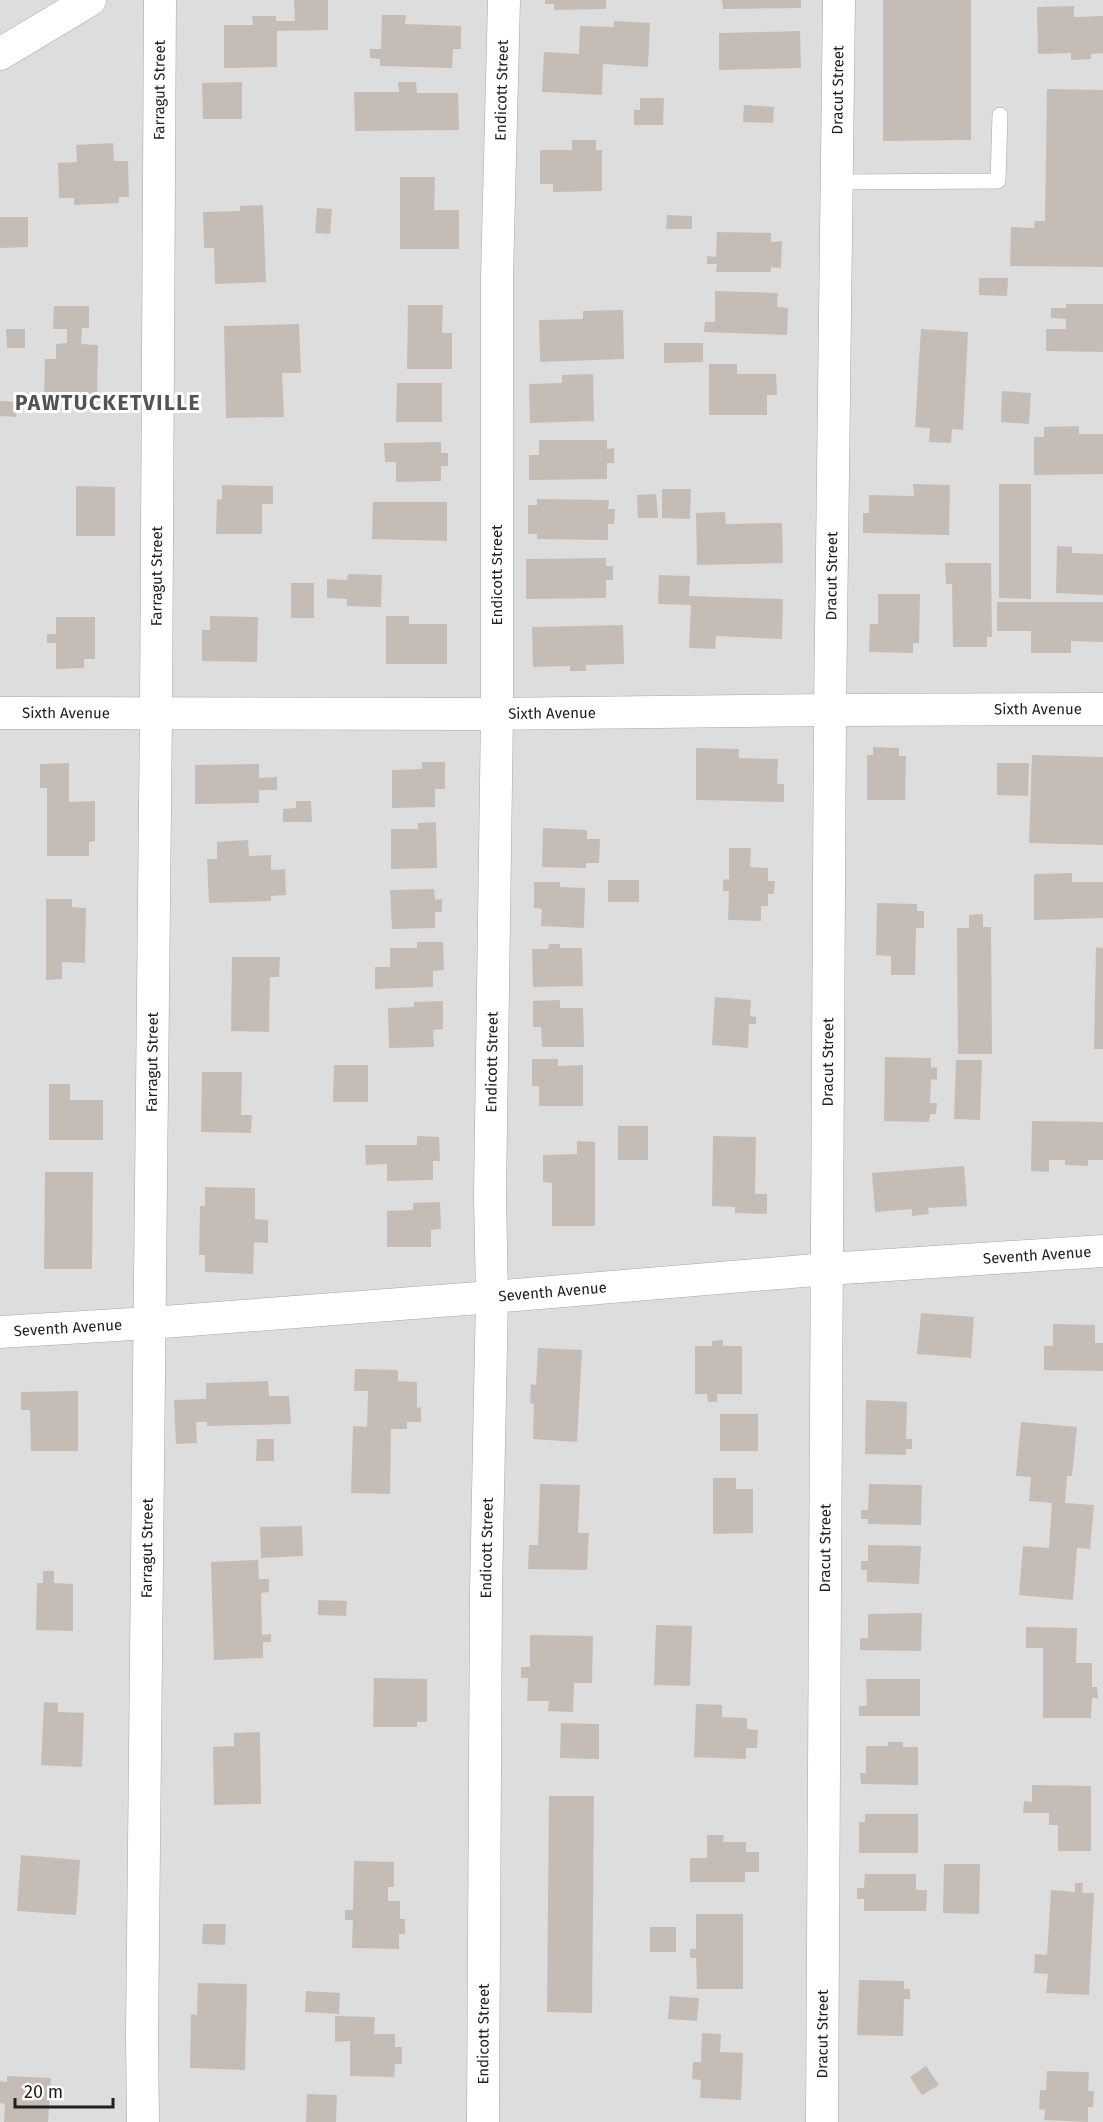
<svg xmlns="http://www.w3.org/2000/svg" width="1103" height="2122" viewBox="0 0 1103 2122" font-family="'Fira Sans',sans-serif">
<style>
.residential{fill:#dedddd}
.building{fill:#c5bdb5}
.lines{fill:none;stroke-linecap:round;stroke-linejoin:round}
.service-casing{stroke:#a7a7a7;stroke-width:16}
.minor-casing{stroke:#a7a7a7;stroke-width:33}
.service{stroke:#fff;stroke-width:15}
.minor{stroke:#fff;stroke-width:32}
.labels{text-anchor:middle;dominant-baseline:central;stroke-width:6;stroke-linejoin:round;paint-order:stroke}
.street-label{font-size:15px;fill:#202020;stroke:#fff}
.district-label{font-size:21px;font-weight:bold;letter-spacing:1.5px;fill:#535353;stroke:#fff}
</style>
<rect width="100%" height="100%" fill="#f0ede6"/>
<rect class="residential" x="0" y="0" width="1103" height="2122"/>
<g class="building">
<polygon points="294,0 328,0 328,30 277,31 277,67 224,68 224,25 253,25 252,16 276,16 276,21 295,21"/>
<polygon points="545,0 606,0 606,9 554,10 554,4 545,4"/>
<polygon points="722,0 801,0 801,8 723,9"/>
<polygon points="883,0 971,0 971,140 883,141"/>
<polygon points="1074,6 1074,17 1103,16 1103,53 1091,54 1091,59 1071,60 1071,53 1038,54 1037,7"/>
<polygon points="382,15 406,15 405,24 461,26 461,49 453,49 452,68 380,66 380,59 370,58 370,49 381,49"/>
<polygon points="614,21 650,23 648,67 603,64 602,95 542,92 544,52 579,54 580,26 614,27"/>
<polygon points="800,31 801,68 719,70 719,33"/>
<polygon points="242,82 242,119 203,119 202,83"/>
<polygon points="398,82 416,82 417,93 458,93 459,130 355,131 354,92 399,92"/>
<polygon points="1047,89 1103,90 1103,267 1010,266 1011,227 1034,228 1035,221 1045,221"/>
<polygon points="640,98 664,98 663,125 634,125 634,110 640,110"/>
<polygon points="744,105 774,107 773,123 743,122"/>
<polygon points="572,140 596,140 596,150 602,150 602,191 553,192 553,184 540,184 540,150 572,150"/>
<polygon points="113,143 114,161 128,161 129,197 119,197 119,203 74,205 74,198 59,198 58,163 77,162 76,145"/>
<polygon points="400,177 435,177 434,210 459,210 459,249 400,249"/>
<polygon points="263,205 266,282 215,284 214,248 204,248 203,212 240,211 240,206"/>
<polygon points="317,208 332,209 330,234 315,233"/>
<polygon points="667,215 692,216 692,229 666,229"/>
<polygon points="0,217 28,217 28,247 0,248"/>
<polygon points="717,232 771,233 771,242 782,241 781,268 771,267 771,272 716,272 717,264 707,264 707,256 716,257"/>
<polygon points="979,278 1008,278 1007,296 979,295"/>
<polygon points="715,291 778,293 777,307 788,308 787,335 704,332 705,322 715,322"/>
<polygon points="1066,304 1103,304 1103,352 1046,351 1046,329 1066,329 1066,319 1051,318 1051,308 1066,308"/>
<polygon points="408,305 443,305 442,333 452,333 452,369 407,369"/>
<polygon points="54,306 89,306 89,328 82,328 81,344 98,345 97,397 44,396 45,359 56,359 56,344 67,343 67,329 53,329"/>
<polygon points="623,310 624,359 540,362 539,320 583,319 583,311"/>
<polygon points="299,324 301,373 282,373 284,417 226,418 224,326"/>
<polygon points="6,329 25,329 25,348 7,348"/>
<polygon points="921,329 968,332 963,430 952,429 951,443 929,442 930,428 915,427"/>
<polygon points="664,343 703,343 703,362 664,363"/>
<polygon points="709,364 737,364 737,374 776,374 777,395 767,395 767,415 709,415"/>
<polygon points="593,374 594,421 530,423 529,384 562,383 562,375"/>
<polygon points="397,383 442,383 442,422 396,422"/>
<polygon points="1002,391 1031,393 1029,424 1001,422"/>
<polygon points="0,401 17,402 16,417 0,416"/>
<polygon points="1079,426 1079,434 1103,434 1103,474 1034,475 1034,437 1044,437 1044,427"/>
<polygon points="539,440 607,440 607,449 614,448 614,463 607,463 607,479 529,480 529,455 539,455"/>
<polygon points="441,442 441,453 448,453 448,466 441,466 441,481 396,482 396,462 385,462 384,443"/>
<polygon points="913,484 950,485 949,535 863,533 863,513 869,513 869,495 914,496"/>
<polygon points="999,484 1031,484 1031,599 999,598"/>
<polygon points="222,485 273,486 273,504 262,504 262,534 216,534 217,500 222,499"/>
<polygon points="76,486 115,487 115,536 76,536"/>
<polygon points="662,489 691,489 690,519 662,518"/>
<polygon points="656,494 658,518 638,518 637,495"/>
<polygon points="537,499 609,500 608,509 615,509 614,524 608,524 608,540 537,539 537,534 528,534 528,505 537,505"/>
<polygon points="373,502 447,502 447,541 372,539"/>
<polygon points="725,512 726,524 782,523 783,563 697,565 696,513"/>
<polygon points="1057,546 1072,547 1072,553 1103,554 1103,595 1056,593"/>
<polygon points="606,558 606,566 613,566 613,580 606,580 606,598 526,599 526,559"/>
<polygon points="945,563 991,563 992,637 987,637 987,647 953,647 952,584 946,584"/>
<polygon points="348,574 382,575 381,607 347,606 347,599 327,598 327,579 347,580"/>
<polygon points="659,575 690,576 689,596 783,599 782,639 716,636 715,649 689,648 691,605 658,604"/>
<rect x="291" y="583" width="23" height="35"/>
<polygon points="878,594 920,594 919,643 913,643 913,653 869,652 870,624 878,624"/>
<polygon points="997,602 1103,602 1103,642 1071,641 1071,653 1031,653 1031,631 997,631"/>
<polygon points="210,616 258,617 257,662 202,661 202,630 210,630"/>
<polygon points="386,616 409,616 409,624 447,624 447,664 386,664"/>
<polygon points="56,617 95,617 95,659 84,659 84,668 56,669 56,643 47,643 47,634 56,634"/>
<polygon points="623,625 624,664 586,665 586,671 570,671 570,666 533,667 532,627"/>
<polygon points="873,747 899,748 899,756 906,756 905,800 867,800 867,755 873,755"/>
<polygon points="696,748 739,749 739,758 778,759 777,784 784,784 784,802 696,800"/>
<polygon points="1032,755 1103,757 1103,845 1029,843"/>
<polygon points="422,762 445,762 445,789 435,789 435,807 392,808 392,770 422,769"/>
<polygon points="69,763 69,802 95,801 95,841 89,842 89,856 47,856 47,788 40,788 40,764"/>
<polygon points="997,763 1029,763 1028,796 997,795"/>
<polygon points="259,764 259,778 277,777 277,790 259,790 259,803 195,804 195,765"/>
<polygon points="296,801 311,801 312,822 283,822 283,809 296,808"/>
<polygon points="436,822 437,868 391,869 391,829 418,829 418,823"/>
<polygon points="543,828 587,830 587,839 600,839 599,863 586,863 586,868 542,867"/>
<polygon points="248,840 249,856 271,855 271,870 285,869 286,895 271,896 271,901 209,903 207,859 217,859 217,842"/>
<polygon points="729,848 751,848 750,867 768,868 768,881 775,881 774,894 768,894 768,906 761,906 761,921 728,920 729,891 723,891 723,880 729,879"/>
<polygon points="1072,873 1072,882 1103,882 1103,918 1034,920 1034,874"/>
<rect x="608" y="880" width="31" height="22"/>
<polygon points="534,882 560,882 560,887 585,888 584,928 541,926 542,909 534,908"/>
<polygon points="434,889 435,900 442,899 442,912 435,912 435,928 392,929 390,890"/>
<polygon points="46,899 72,899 72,907 86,908 85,963 62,962 62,979 46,980"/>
<polygon points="877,903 917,904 917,911 924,911 924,928 916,928 915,975 891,975 891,956 876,955"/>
<polygon points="983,914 983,927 991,927 992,1054 958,1054 957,928 969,928 969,915"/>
<polygon points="417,942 443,942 444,970 433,971 433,987 375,989 375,967 390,967 390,948 417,948"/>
<polygon points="549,944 560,944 560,948 582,948 583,986 533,987 532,949 548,949"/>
<polygon points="1096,947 1103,948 1103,1049 1094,1049"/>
<polygon points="232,957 280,957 279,977 270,977 269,1032 231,1031"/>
<polygon points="715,997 751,1000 750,1016 756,1017 756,1024 749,1024 748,1048 712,1045"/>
<polygon points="560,1000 560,1008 583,1008 584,1047 542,1047 541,1027 533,1027 533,1001"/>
<polygon points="443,1001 443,1029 433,1030 434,1047 389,1048 388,1008 414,1007 414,1002"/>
<polygon points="885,1057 931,1058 931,1068 937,1067 937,1080 931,1079 930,1103 937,1103 936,1114 930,1114 929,1122 884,1121"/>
<polygon points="532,1059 558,1059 558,1066 583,1065 583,1106 539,1106 539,1086 532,1086"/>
<polygon points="956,1060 982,1060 980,1120 954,1119"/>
<polygon points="334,1065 368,1065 368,1102 333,1102"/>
<polygon points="202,1072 242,1072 241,1115 252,1115 251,1133 201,1132"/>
<polygon points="49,1084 70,1084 70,1100 103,1100 103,1140 49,1140"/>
<polygon points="1032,1121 1103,1122 1103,1160 1088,1160 1088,1166 1065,1165 1065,1160 1049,1160 1049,1172 1031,1171"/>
<rect x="618" y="1126" width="30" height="34"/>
<polygon points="417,1136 439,1137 440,1161 433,1161 433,1180 387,1181 387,1164 366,1165 365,1145 417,1145"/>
<polygon points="713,1136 756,1137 755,1194 767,1194 767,1214 735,1213 735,1207 712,1206"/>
<polygon points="577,1141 595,1142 595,1226 552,1226 552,1183 543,1182 543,1155 577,1154"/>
<polygon points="964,1166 967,1206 928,1208 929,1214 912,1216 912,1209 875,1212 872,1173"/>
<polygon points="45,1172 93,1172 92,1269 44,1269"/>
<polygon points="205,1187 255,1188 255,1219 268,1220 268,1243 254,1242 253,1274 205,1272 205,1255 199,1255 200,1206 205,1206"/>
<polygon points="440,1202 441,1229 431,1230 431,1247 387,1247 387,1211 413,1210 413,1203"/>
<polygon points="921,1313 974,1317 971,1358 917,1354"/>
<polygon points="1053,1324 1095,1325 1095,1343 1103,1343 1103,1371 1044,1370 1044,1346 1053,1346"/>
<polygon points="723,1340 723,1346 742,1346 742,1394 717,1394 717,1402 708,1402 707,1394 695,1394 695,1346 712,1346 712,1341"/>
<polygon points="538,1348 582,1350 577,1442 533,1439 534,1404 530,1403 531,1384 536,1385"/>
<polygon points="355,1369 398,1370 398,1381 417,1382 417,1408 421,1407 421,1422 407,1422 407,1429 391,1429 390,1494 351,1493 353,1426 367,1427 368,1391 354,1391"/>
<polygon points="268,1381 269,1396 289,1396 291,1424 207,1426 207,1422 196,1422 197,1443 176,1444 174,1400 206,1399 206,1383"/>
<polygon points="78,1391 78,1451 31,1451 30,1410 21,1410 21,1392"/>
<polygon points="866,1400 907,1402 906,1439 912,1439 912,1449 906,1449 906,1455 865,1454"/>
<rect x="720" y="1414" width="38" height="37"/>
<polygon points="1021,1422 1077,1427 1072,1476 1067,1476 1065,1503 1094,1505 1090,1549 1077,1548 1073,1600 1019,1595 1023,1546 1049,1548 1052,1503 1029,1501 1031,1477 1016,1476"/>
<polygon points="257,1439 274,1439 274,1461 256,1461"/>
<polygon points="713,1478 736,1478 736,1489 753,1489 753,1533 713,1534"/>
<polygon points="540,1484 580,1485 578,1533 589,1533 587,1570 528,1569 529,1545 538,1545"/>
<polygon points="869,1484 922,1485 921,1525 868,1524 868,1519 861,1519 861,1510 868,1510"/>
<polygon points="302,1526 303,1556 261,1558 260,1527"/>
<polygon points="868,1545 921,1546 919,1584 867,1582 867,1570 861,1570 861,1561 868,1561"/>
<polygon points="258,1560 259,1579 269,1579 269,1592 261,1593 262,1635 271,1634 271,1642 263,1642 263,1658 214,1660 211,1562"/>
<polygon points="43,1571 54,1571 54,1583 73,1584 73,1631 36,1630 37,1583 43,1583"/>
<polygon points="318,1600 347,1601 346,1616 318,1615"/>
<polygon points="922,1613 921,1651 860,1650 860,1638 868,1638 868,1614"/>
<polygon points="656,1625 692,1626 690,1686 654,1685"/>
<polygon points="1026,1627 1077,1628 1076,1663 1092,1663 1092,1687 1097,1687 1098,1698 1092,1698 1091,1718 1043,1718 1043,1648 1026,1648"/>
<polygon points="530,1635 593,1636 592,1683 574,1683 573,1712 548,1711 549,1701 527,1701 528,1678 521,1678 521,1667 530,1667"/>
<polygon points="374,1678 427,1679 427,1722 417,1722 417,1727 373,1727"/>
<polygon points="866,1679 920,1679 920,1716 859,1716 859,1706 867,1706"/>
<polygon points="44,1702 58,1703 58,1712 84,1713 82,1767 41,1765"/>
<polygon points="696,1704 722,1705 722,1717 747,1718 747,1729 758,1730 757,1748 746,1748 746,1759 694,1757"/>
<polygon points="561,1723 599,1724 599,1759 560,1758"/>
<polygon points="260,1732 261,1804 214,1805 213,1747 234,1746 234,1733"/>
<polygon points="888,1742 903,1742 903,1747 918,1747 918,1785 861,1784 860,1773 866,1773 866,1746 888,1746"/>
<polygon points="1032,1785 1091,1786 1091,1851 1058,1851 1058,1825 1049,1825 1049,1813 1023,1813 1024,1801 1032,1802"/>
<polygon points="549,1796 594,1796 592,2013 547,2012"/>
<polygon points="865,1814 918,1814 918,1853 859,1853 859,1822 865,1822"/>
<polygon points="707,1835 724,1835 723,1842 746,1842 746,1852 759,1852 759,1872 745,1872 745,1882 690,1882 690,1858 707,1858"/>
<polygon points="21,1855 80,1860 76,1915 17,1911"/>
<polygon points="354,1861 394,1862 394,1887 388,1887 388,1901 400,1901 400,1919 405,1919 405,1934 399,1934 399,1949 352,1948 353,1920 345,1920 345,1910 353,1910"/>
<polygon points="944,1864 980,1864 979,1914 943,1913"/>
<polygon points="865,1874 916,1874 916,1890 927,1890 926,1911 864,1911 864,1899 857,1899 857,1888 864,1888"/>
<polygon points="1075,1883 1083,1883 1082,1893 1094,1893 1089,1995 1046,1993 1048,1974 1034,1973 1035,1954 1047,1955 1051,1890 1075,1892"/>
<polygon points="696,1914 743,1914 743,1989 697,1989 696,1958 690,1958 690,1949 696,1949"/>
<polygon points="203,1924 226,1924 225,1945 202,1944"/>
<rect x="650" y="1927" width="26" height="25"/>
<polygon points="859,1980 904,1981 904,1989 910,1989 910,1999 904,1999 903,2036 857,2035"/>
<polygon points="198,1983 247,1984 245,2070 190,2068 191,2014 197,2015"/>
<polygon points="306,1991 340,1993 339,2014 305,2012"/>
<polygon points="670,1996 699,1998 697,2021 668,2019"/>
<polygon points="335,2016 375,2017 374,2034 395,2034 395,2047 402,2047 402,2064 395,2064 394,2077 350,2076 350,2041 335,2042"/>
<polygon points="702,2033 721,2034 720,2052 743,2053 741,2100 700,2098 701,2080 692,2079 693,2062 701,2062"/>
<polygon points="926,2066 939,2085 922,2095 910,2077"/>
<polygon points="1047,2071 1089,2072 1088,2091 1094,2091 1093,2107 1088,2107 1088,2122 1044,2120 1045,2110 1039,2109 1040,2090 1046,2090"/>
<polygon points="7,2076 51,2078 48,2122 4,2122 5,2104 0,2103 0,2081 7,2082"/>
<polygon points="307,2094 337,2095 336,2122 306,2122"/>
</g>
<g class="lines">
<g class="service-casing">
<polyline id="service" points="837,182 998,181 1000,115"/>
</g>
<g class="minor-casing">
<g id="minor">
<polyline points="0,54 90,0"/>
<path id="s1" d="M0 713 497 714 830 710 1103 709"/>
<path id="s2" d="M0 1332 150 1323 492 1297 827 1269 1103 1251"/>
<path id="s3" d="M143 2122 142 2036 156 713 160 0"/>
<path id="s4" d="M483 2122 486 1590 492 1297 490 1195 497 714V277L504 0"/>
<path id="s5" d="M822 2122 830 710 839 0"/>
</g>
</g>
<use href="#service" class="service"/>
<use href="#minor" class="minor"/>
</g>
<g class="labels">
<g class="street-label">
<text stroke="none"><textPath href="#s3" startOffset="2032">Farragut Street</textPath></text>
<text stroke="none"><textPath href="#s4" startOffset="2032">Endicott Street</textPath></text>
<text stroke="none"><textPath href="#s5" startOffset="2032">Dracut Street</textPath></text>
<text stroke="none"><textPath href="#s3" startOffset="1546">Farragut Street</textPath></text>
<text transform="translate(497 575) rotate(-90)">Endicott Street</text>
<text stroke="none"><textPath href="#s5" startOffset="1546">Dracut Street</textPath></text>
<text stroke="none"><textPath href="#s1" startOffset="1038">Sixth Avenue</textPath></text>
<text stroke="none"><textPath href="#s1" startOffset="66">Sixth Avenue</textPath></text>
<text stroke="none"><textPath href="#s1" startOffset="552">Sixth Avenue</textPath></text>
<text stroke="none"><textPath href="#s3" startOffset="1060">Farragut Street</textPath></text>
<text stroke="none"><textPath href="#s4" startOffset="1060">Endicott Street</textPath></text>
<text stroke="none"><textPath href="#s5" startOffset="1060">Dracut Street</textPath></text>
<text stroke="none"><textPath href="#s2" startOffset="1040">Seventh Avenue</textPath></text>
<text stroke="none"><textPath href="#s2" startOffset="554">Seventh Avenue</textPath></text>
<text stroke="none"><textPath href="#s2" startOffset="68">Seventh Avenue</textPath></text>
<text stroke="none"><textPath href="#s3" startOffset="574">Farragut Street</textPath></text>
<text stroke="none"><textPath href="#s4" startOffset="574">Endicott Street</textPath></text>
<text stroke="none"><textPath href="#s5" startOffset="574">Dracut Street</textPath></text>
<text stroke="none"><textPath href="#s4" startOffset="88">Endicott Street</textPath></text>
<text stroke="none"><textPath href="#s5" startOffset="88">Dracut Street</textPath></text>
</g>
<g class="district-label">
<text x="108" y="403">PAWTUCKETVILLE</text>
</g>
</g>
<path d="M15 2098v9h98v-9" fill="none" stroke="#202020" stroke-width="3"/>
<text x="24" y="2098" font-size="18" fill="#202020" stroke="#ffffff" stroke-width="4.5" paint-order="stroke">20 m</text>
</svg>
